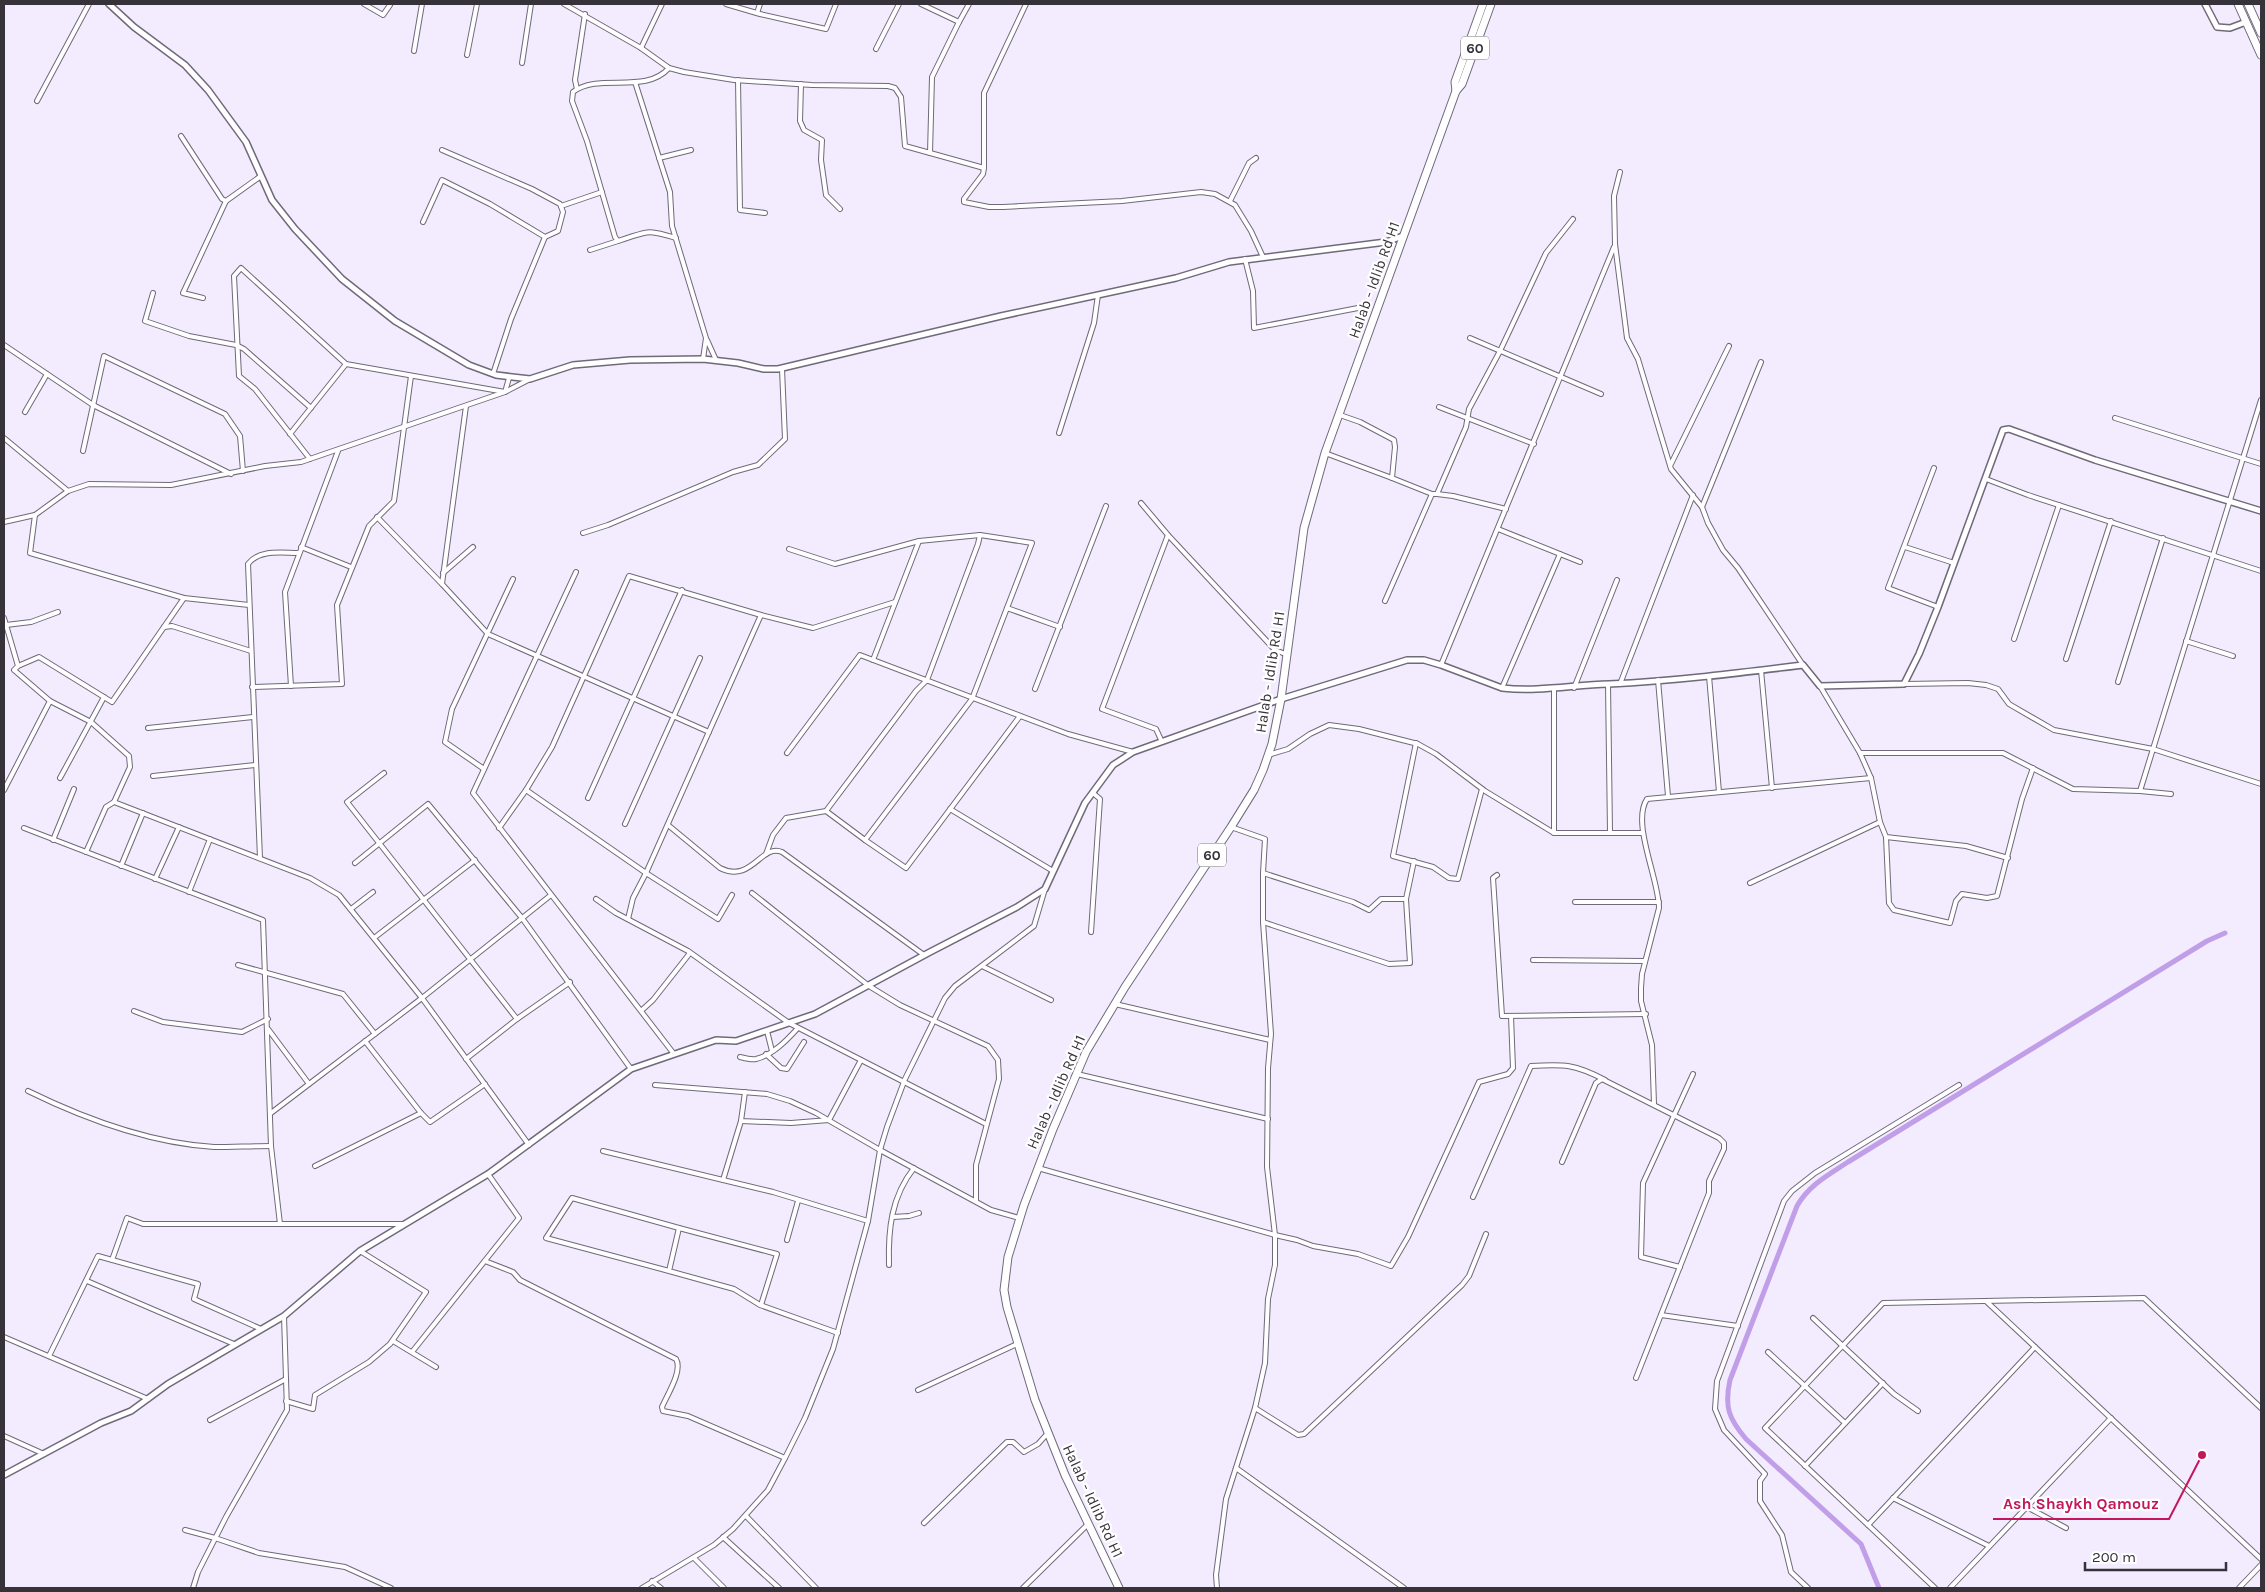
<svg xmlns="http://www.w3.org/2000/svg" width="2265" height="1592" viewBox="0 0 2265 1592" font-family="Karla,sans-serif">
<style>
.lines{fill:none;stroke-linecap:round;stroke-linejoin:round}
.canal{stroke:#c19fe8;stroke-width:5}
.street-casing{stroke:#70697a;stroke-width:6}
.secondary-casing{stroke:#70697a;stroke-width:8}
.highway-casing{stroke:#70697a;stroke-width:9}
.street{stroke:#fff;stroke-width:4}
.secondary{stroke:#fff;stroke-width:5}
.highway{stroke:#fff;stroke-width:7}
.labels{text-anchor:middle;dominant-baseline:central;stroke-width:4.5;stroke-linejoin:round;paint-order:stroke}
.shield{fill:#fff;stroke:#727074;stroke-width:1}
.shield-label{font-size:14px;font-weight:bold;fill:#353239}
.street-label{font-size:15px;fill:#353239;stroke:#fff}
.leader{fill:none;stroke:#c2185b;stroke-width:2}
.callout-dot{fill:#c2185b;stroke:#fff;stroke-width:2}
.callout-label{font-size:16px;text-anchor:middle;font-weight:bold;fill:#c2185b;stroke:#fff;stroke-width:4.5;stroke-linejoin:round;paint-order:stroke}
</style>
<rect width="100%" height="100%" fill="#f3ebfe"/>
<g class="lines">
<path class="canal" d="M1879 1588 1861 1544 1746 1439C1729 1419 1724 1407 1730 1380L1797 1206C1809 1185 1828 1175 1848 1162L2207 941 2225 933"/>
<g class="street-casing">
<g id="street">
<polyline points="364,4 383,15 390,5"/>
<polyline points="564,4 641,48 669,68 684,72 734,80 812,85 888,86 895,88 901,97 905,146 984,168"/>
<polyline points="726,4 760,14 826,29 836,4"/>
<polyline points="921,4 959,22 932,77 930,153"/>
<polyline points="1026,4 984,93 984,168 983,174 964,199 964,202 989,207 1003,207 1122,201 1201,192 1215,194 1235,205 1251,231 1263,257"/>
<polyline points="757,13 760,4"/>
<polyline points="959,22 969,4"/>
<polyline points="641,48 662,4"/>
<polyline points="876,49 899,4"/>
<polyline points="414,51 422,4"/>
<polyline points="467,55 477,4"/>
<polyline points="522,63 531,4"/>
<path d="M669 68C645 95 599 72 573 92L572 101 587 141 615 237 618 241C648 232 644 228 676 238"/>
<polyline points="738,80 740,210 765,213"/>
<polyline points="635,82 670,192 672,226 706,338 703,359"/>
<polyline points="801,84 800,121 804,130 822,140 821,160 826,195 840,209"/>
<polyline points="577,89 575,80 585,14"/>
<polyline points="37,101 89,4"/>
<polyline points="181,136 222,199 226,201 261,176"/>
<polyline points="442,150 532,189 560,204 563,212 558,231 545,237"/>
<polyline points="659,158 691,150"/>
<polyline points="1620,172 1614,196 1615,244 1627,338 1638,359 1671,469 1702,507 1708,523 1723,550 1738,568 1803,665"/>
<polyline points="1230,201 1249,163 1256,158"/>
<polyline points="561,206 602,192"/>
<polyline points="423,222 442,180 490,204 545,237 511,319 493,374"/>
<polyline points="590,250 618,241"/>
<polyline points="1245,259 1253,291 1254,328 1358,308"/>
<polyline points="153,293 145,321 189,336 236,345 244,349 311,408"/>
<polyline points="203,298 183,293 226,201"/>
<polyline points="1470,338 1601,394"/>
<polyline points="707,340 716,360"/>
<polyline points="4,345 93,405 231,474"/>
<polyline points="466,406 442,584 488,634 709,732"/>
<polyline points="1439,407 1534,444"/>
<polyline points="25,412 47,374"/>
<polyline points="1340,415 1360,422 1394,440 1395,447 1392,478 1432,494"/>
<polyline points="2115,418 2261,464"/>
<polyline points="1059,433 1094,323 1098,295"/>
<polyline points="290,434 346,364"/>
<polyline points="4,438 68,491"/>
<polyline points="83,451 104,356 225,414 240,436 243,471"/>
<polyline points="1325,453 1392,478"/>
<polyline points="310,459 255,389 239,376 234,276 241,268 346,364 505,392 530,379"/>
<polyline points="1671,464 1729,346"/>
<polyline points="1934,468 1888,588 1938,607"/>
<polyline points="1986,479 2028,495 2261,571"/>
<polyline points="1437,494 1453,496 1506,509"/>
<polyline points="1141,503 1168,535 1275,650 1288,655"/>
<polyline points="1702,507 1761,362"/>
<polyline points="35,515 30,553 184,598 249,605"/>
<polyline points="377,517 442,584"/>
<polyline points="4,522 35,515 68,491 89,484 171,485 265,466 301,462 505,392 509,378"/>
<polyline points="1498,529 1560,554"/>
<polyline points="583,533 608,525 733,472 758,465 785,439 782,369"/>
<polyline points="301,547 351,567"/>
<polyline points="1905,547 1954,563"/>
<polyline points="789,549 835,564 919,541 980,535 1032,543 972,699 865,840 906,868 1020,716"/>
<polyline points="576,572 473,793 674,1054"/>
<polyline points="443,573 473,547"/>
<polyline points="1385,601 1432,494 1437,494 1466,427 1469,409 1500,351 1546,253 1573,219"/>
<polyline points="1007,608 1060,627"/>
<polyline points="4,618 18,666 14,670 50,701 91,722 129,756 130,767 114,802"/>
<polyline points="6,625 31,622 58,612"/>
<polyline points="164,627 172,626 251,651"/>
<polyline points="2014,639 2059,505"/>
<polyline points="2186,641 2233,656"/>
<polyline points="2066,659 2111,521"/>
<polyline points="873,660 919,541"/>
<polyline points="1441,665 1614,247"/>
<polyline points="18,666 39,657 112,702 184,598"/>
<polyline points="1761,670 1772,788"/>
<polyline points="1709,676 1719,792"/>
<polyline points="1658,680 1668,796"/>
<polyline points="2118,682 2163,538"/>
<polyline points="1608,684 1610,832"/>
<polyline points="1620,684 1693,495"/>
<polyline points="1904,684 1968,683 1986,685 1998,689 2009,704 2054,730 2153,749 2261,784"/>
<polyline points="291,686 285,592 338,451"/>
<polyline points="1820,686 1860,753 1871,778 1880,822 1886,837 1889,903 1894,910 1950,923 1956,901 1962,894 1987,898 1997,896 2022,799 2033,768"/>
<polyline points="252,687 342,684 337,605 369,526 394,501 411,376"/>
<polyline points="1502,688 1560,554 1580,562"/>
<polyline points="1574,688 1617,580"/>
<polyline points="1035,689 1106,506"/>
<polyline points="148,728 253,717"/>
<polyline points="1162,742 1156,729 1102,709 1168,535"/>
<polyline points="1416,743 1393,856 1433,867 1449,878 1458,879 1482,789"/>
<polyline points="787,753 860,655 1068,734 1133,752"/>
<polyline points="1860,753 2003,753 2073,789 2140,791 2171,794"/>
<polyline points="1268,755 1288,749 1310,734 1329,725 1359,729 1418,744 1436,754 1485,791 1554,833 1643,833"/>
<polyline points="484,769 445,742 452,709 513,579"/>
<polyline points="384,773 347,802 517,1019"/>
<polyline points="153,776 255,765"/>
<polyline points="60,778 104,697"/>
<polyline points="4,790 50,701"/>
<polyline points="526,790 646,873 718,919 732,895"/>
<polyline points="2140,791 2261,400"/>
<polyline points="588,798 682,590"/>
<polyline points="950,809 1053,871"/>
<polyline points="826,811 865,840"/>
<polyline points="625,824 700,658"/>
<path d="M668 825 720 868C752 884 761 843 782 852L924 955"/>
<polyline points="1231,827 1265,839 1263,873 1353,902 1369,910 1381,899 1406,899 1410,963 1389,964 1263,922"/>
<polyline points="24,828 263,920 271,1146 280,1224"/>
<polyline points="499,828 526,790 552,747 629,576 761,615 813,628 895,602"/>
<polyline points="1554,833 1554,689"/>
<polyline points="1886,837 1966,846 2008,858"/>
<polyline points="53,840 74,789"/>
<polyline points="86,852 106,807 114,802 310,878 339,895 422,998 529,1145"/>
<polyline points="766,854 773,835 786,818 826,811 916,691 927,680 978,544 980,535"/>
<path d="M260 858 248 564C259 549 282 553 298 553"/>
<polyline points="355,863 428,804 522,918 631,1069"/>
<polyline points="121,866 143,813"/>
<polyline points="1497,875 1493,878 1502,1016 1646,1014"/>
<polyline points="155,879 179,827"/>
<polyline points="1750,883 1880,822"/>
<polyline points="189,892 210,839"/>
<polyline points="752,893 869,986 900,1005 988,1046 998,1060 999,1079 976,1165 976,1201"/>
<polyline points="596,899 616,913 688,951 789,1023 986,1124"/>
<polyline points="1406,899 1414,861"/>
<polyline points="1575,902 1659,902"/>
<polyline points="351,909 373,892"/>
<polyline points="628,919 633,898 646,873 761,615"/>
<polyline points="1091,932 1100,799 1093,793"/>
<polyline points="374,938 475,860"/>
<polyline points="1533,960 1645,961"/>
<polyline points="238,965 343,994 375,1034"/>
<polyline points="982,966 1051,1000"/>
<polyline points="1115,1004 1270,1040"/>
<polyline points="642,1010 653,1000 690,953"/>
<polyline points="134,1011 163,1022 242,1032 268,1019"/>
<polyline points="268,1029 309,1084"/>
<polyline points="767,1031 772,1051"/>
<polyline points="365,1041 421,1113 430,1122 485,1084"/>
<polyline points="766,1054 781,1068 787,1069 804,1042"/>
<path d="M740 1057C744 1058 751 1060 756 1059 773 1055 787 1040 798 1028"/>
<polyline points="466,1059 517,1019 570,982"/>
<polyline points="1077,1074 1268,1119"/>
<polyline points="655,1085 767,1094 790,1101 816,1113 880,1150 991,1210 1019,1218"/>
<path d="M28 1091C85 1119 150 1143 214 1147 233 1147 252 1146 271 1146"/>
<polyline points="745,1092 741,1121 791,1123 829,1120 861,1060"/>
<path d="M1654 1104 1652 1045 1641 1001V988L1642 974 1659 908C1659 879 1631 823 1647 799L1871 778"/>
<polyline points="271,1113 422,998 551,895"/>
<polyline points="603,1151 773,1192 868,1221"/>
<polyline points="1562,1162 1596,1083 1602,1079 1719,1138 1724,1143 1724,1149 1709,1181 1709,1193 1636,1378"/>
<polyline points="315,1166 421,1113"/>
<polyline points="1038,1168 1275,1235 1297,1240 1313,1246 1358,1254 1391,1266 1408,1237 1479,1082 1508,1074 1513,1068 1511,1016"/>
<polyline points="723,1180 741,1121"/>
<path d="M1473 1197 1531 1066C1564 1064 1575 1064 1605 1080"/>
<polyline points="893,1217 909,1216 919,1213"/>
<polyline points="679,1228 777,1254 761,1305"/>
<polyline points="787,1240 798,1201"/>
<polyline points="112,1260 127,1218 143,1224 404,1224"/>
<path d="M485 1261 513 1272 520 1280 676 1359C683 1371 667 1395 662 1407L663 1411 688 1416 785 1458"/>
<path d="M889 1265C888 1230 891 1197 914 1168"/>
<polyline points="1680,1267 1641,1257 1643,1183 1693,1074"/>
<polyline points="669,1271 546,1238 572,1198 679,1228 669,1271 734,1289 760,1305 838,1333"/>
<polyline points="87,1281 234,1344"/>
<polyline points="1987,1302 2261,1559"/>
<polyline points="1661,1315 1738,1326"/>
<polyline points="1813,1318 1894,1394 1918,1411"/>
<polyline points="4,1337 148,1399"/>
<polyline points="393,1341 436,1367"/>
<polyline points="412,1352 519,1218 488,1174"/>
<polyline points="1768,1352 1845,1423"/>
<polyline points="49,1356 98,1256 198,1284 194,1299 261,1329"/>
<polyline points="918,1390 1017,1344"/>
<polyline points="286,1401 313,1409 315,1395 369,1362 390,1344 426,1292 360,1251"/>
<polyline points="1255,1408 1298,1435 1304,1434 1462,1285 1469,1276 1486,1234"/>
<polyline points="210,1420 286,1379"/>
<polyline points="4,1436 44,1454"/>
<polyline points="1805,1466 1883,1383"/>
<polyline points="1236,1468 1404,1588"/>
<polyline points="1893,1498 1989,1546"/>
<polyline points="2027,1507 2066,1528"/>
<polyline points="746,1516 816,1588"/>
<polyline points="924,1523 1007,1442 1013,1442 1024,1452 1038,1444 1047,1434"/>
<polyline points="1868,1525 2035,1347"/>
<polyline points="185,1530 215,1538 259,1553 345,1567 391,1588"/>
<polyline points="723,1537 779,1588"/>
<polyline points="694,1558 724,1588"/>
<polyline points="652,1581 661,1588"/>
<polyline points="193,1588 198,1572 226,1517 287,1410 284,1316"/>
<polyline points="642,1588 714,1545 733,1529 768,1490 785,1458 805,1418 833,1349 868,1221 880,1150 887,1127 905,1079 945,998 955,986 1034,926 1045,889"/>
<polyline points="1023,1588 1087,1525"/>
<polyline points="1217,1588 1216,1575 1226,1499 1255,1408 1265,1363 1268,1299 1275,1265 1275,1235 1267,1167 1268,1068 1271,1034 1263,922 1263,873"/>
<polyline points="1808,1588 1791,1572 1782,1535 1760,1501 1760,1481 1765,1474 1724,1430 1715,1409 1717,1381 1784,1201 1792,1191 1815,1173 1959,1085"/>
<polyline points="1935,1588 1765,1428 1883,1303 2144,1298 2261,1408"/>
<polyline points="1950,1588 2111,1418"/>
<polyline points="2239,1588 2261,1565"/>
</g>
</g>
<g class="secondary-casing">
<g id="secondary">
<polyline points="109,4 134,27 185,65 208,90 246,142 272,200 295,229 342,279 395,321 469,365 496,375 530,379 573,365 630,360 703,359 738,363 764,369 778,369 1001,316 1176,278 1229,262 1386,242 1403,236"/>
<polyline points="2205,4 2217,27 2230,28 2246,22"/>
<path d="M4 1475 101 1423 131 1411 168 1384 284 1316 360 1251 488 1174 631 1069 716 1040 736 1041 815 1014 930 952 1017 907 1045 889 1085 803 1113 765 1133 752 1281 699 1407 660H1424L1441 665 1502 688C1539 692 1573 685 1609 684 1674 681 1739 673 1803 665L1820 686 1904 684 1919 654 1938 607 2003 430 2009 429 2095 460 2261 511"/>
</g>
</g>
<g class="highway-casing">
<g id="highway">
<polyline points="2238,4 2261,55"/>
<polyline points="2248,4 2261,33"/>
<polyline points="1456,91 1455,82 1483,4"/>
<polyline points="1119,1588 1065,1475 1035,1400 1007,1307 1004,1290 1008,1257 1024,1205 1053,1129 1086,1052 1125,987 1231,827 1254,790 1263,770 1272,744 1281,699 1304,528 1325,453 1456,91 1462,84 1491,4"/>
</g>
</g>
<use href="#street" class="street"/>
<use href="#secondary" class="secondary"/>
<use href="#highway" class="highway"/>
</g>
<g class="labels">
<g class="shield">
<rect x="1461" y="36.5" width="28" height="23" rx="4"/>
<rect x="1198" y="843.5" width="28" height="23" rx="4"/>
</g>
<g class="shield-label">
<text x="1475" y="48">60</text>
<text x="1212" y="855">60</text>
</g>
<g class="street-label">
<text transform="translate(1374 280) rotate(-70)">Halab - Idlib Rd H1</text>
<text transform="translate(1270 672) rotate(-81)">Halab - Idlib Rd H1</text>
<text transform="translate(1056 1092) rotate(-66)">Halab - Idlib Rd H1</text>
<text transform="translate(1093 1501) rotate(65)">Halab - Idlib Rd H1</text>
</g>
</g>
<path class="leader" d="M2202 1455L2169 1519H1993"/>
<circle class="callout-dot" cx="2202" cy="1455" r="5"/>
<g class="callout-label">
<text x="2081" y="1509">Ash Shaykh Qamouz</text>
</g>
<rect width="2265" height="1592" fill="none" stroke="#353239" stroke-width="10"/>
<path d="M2085 1562v8h141v-8" fill="none" stroke="#353239" stroke-width="2.5"/>
<text x="2092" y="1562" font-size="15" fill="#353239" stroke="#ffffff" stroke-width="4" paint-order="stroke">200 m</text>
</svg>
